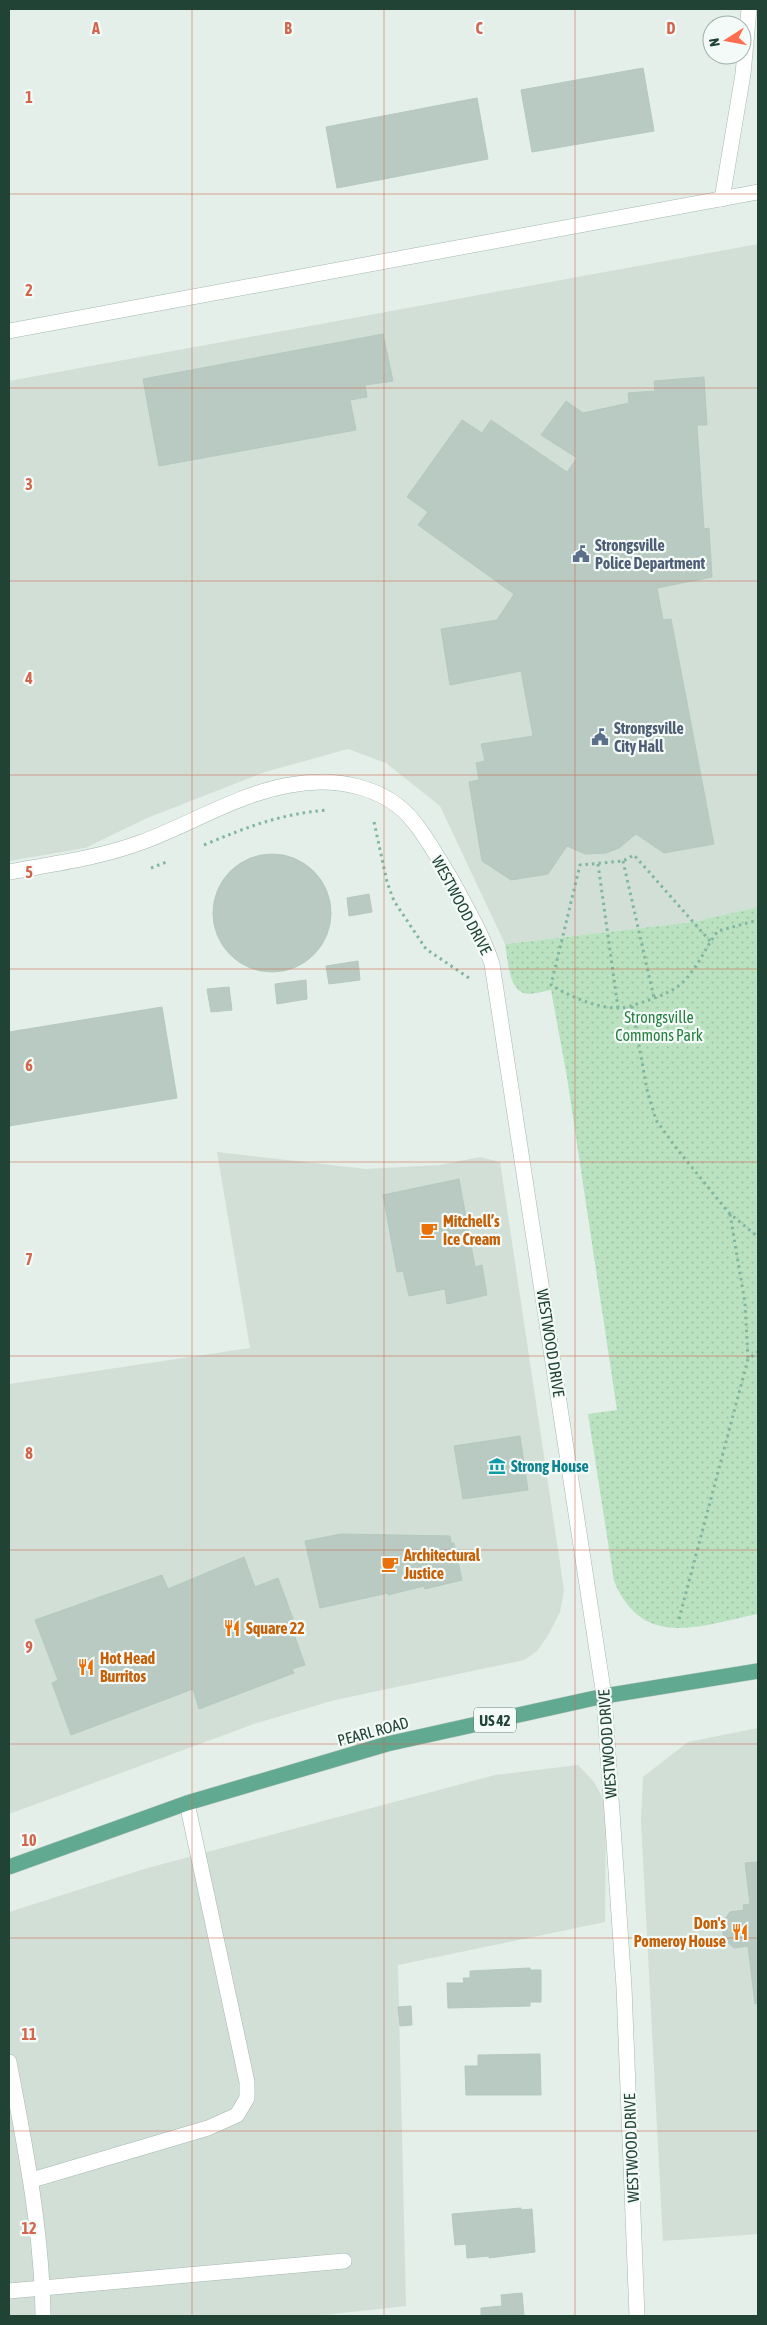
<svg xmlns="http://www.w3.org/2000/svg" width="767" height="2325" viewBox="0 0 767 2325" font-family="'Asap Condensed',sans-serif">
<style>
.built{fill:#d1dfd7}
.green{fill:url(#green-dots)}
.building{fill:#b8cac1;stroke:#b4c9bf}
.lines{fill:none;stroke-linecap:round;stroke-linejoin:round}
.minor-casing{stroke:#a5b8af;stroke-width:16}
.major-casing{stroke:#c1cac7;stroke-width:16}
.path{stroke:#80b6a0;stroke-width:3;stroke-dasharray:2.5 4;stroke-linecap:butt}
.minor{stroke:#fff;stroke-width:15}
.major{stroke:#62a991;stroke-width:15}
.grid{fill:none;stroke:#d2654c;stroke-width:1;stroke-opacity:0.55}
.labels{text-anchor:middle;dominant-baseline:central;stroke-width:4.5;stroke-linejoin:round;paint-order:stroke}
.shield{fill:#f4faf7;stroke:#607a70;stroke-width:1}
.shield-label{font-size:15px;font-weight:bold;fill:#204336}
.service-label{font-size:16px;font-weight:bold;fill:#4e5e75;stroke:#f4faf7;text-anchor:start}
.street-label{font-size:16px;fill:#204336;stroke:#f4faf7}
.park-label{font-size:16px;fill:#257f40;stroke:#f4faf7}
.food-label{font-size:16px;font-weight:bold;fill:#c56008;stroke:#f4faf7;text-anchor:start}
.culture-label{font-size:16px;font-weight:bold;fill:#0d838f;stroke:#f4faf7;text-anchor:start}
.grid-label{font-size:16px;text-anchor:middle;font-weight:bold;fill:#d2654c;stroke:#f4faf7;stroke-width:4.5;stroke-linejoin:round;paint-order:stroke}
</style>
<defs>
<pattern id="green-dots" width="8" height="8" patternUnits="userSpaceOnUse" patternTransform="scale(1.25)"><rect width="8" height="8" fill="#bae2c1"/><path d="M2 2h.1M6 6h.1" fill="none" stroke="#a0c3a6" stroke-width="1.8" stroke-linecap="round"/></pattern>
</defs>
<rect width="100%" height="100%" fill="#e3efe8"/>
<g class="built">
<polygon points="758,244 758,907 692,922 505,944 440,806 386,763 348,749 265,772 147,818 85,848 9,861 9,381"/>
<polygon points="217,1152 366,1169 440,1165 480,1157 500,1162 564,1590 560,1612 547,1637 537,1651 524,1660 335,1700 257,1723 9,1814 9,1384 250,1348"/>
<polygon points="758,1728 758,2234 663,2241 641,1821 643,1777 688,1742"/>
<polygon points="578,1765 594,1782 606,1804 605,1922 398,1965 406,2306 315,2316 9,2316 9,1912 144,1869 495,1775"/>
</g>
<path class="green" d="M758 907V1614C701 1625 643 1651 614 1581L588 1414 617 1410 567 1077 551 990C544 991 535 994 528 994 508 993 508 958 505 944L692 922Z"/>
<g class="building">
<polygon points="643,68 654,131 532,152 521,90"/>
<polygon points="477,98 488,159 337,188 326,127"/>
<polygon points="383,334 393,381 365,385 367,397 350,400 356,430 159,466 143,379"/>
<polygon points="704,377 707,425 697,425 704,529 709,528 712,577 657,588 663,620 671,619 714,844 664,853 636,834 619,848 606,853 585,854 567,846 548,874 511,880 482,861 469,782 479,780 476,763 485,761 481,744 533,736 521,671 450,685 441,629 497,620 514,594 418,525 428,512 407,497 462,420 482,433 491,420 567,472 577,458 541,435 566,401 583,413 629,403 628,393 655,391 654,381"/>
<circle cx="272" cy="913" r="59"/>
<polygon points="369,894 372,912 349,916 347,898"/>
<polygon points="358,961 360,980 329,984 326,966"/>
<polygon points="306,980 307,999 277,1004 275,984"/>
<polygon points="229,987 232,1010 211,1012 207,989"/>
<polygon points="162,1007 177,1098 9,1126 9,1032"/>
<polygon points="459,1179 475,1267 482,1265 487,1295 447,1304 445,1289 409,1296 403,1271 397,1272 383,1195"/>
<polygon points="520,1436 528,1490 463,1499 454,1446"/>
<polygon points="341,1534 450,1536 451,1543 454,1543 462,1580 425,1589 424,1586 388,1595 388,1593 320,1608 305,1541"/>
<polygon points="244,1557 255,1587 278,1578 298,1632 294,1634 305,1665 292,1669 294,1673 199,1709 193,1689 71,1735 52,1683 58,1680 35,1620 162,1575 168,1589"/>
<polygon points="758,1862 758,2003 755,2004 748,1946 734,1948 724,1939 721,1924 730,1912 744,1910 743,1905 750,1904 745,1863"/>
<polygon points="530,1968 530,1970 541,1970 541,2002 530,2002 530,2006 448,2008 447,1983 464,1983 463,1978 470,1978 470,1971"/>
<polygon points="411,2006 412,2025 400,2026 398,2007"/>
<polygon points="540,2054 541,2095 466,2095 465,2066 478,2066 478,2055"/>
<polygon points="521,2208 521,2210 532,2209 535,2252 489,2258 489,2256 467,2258 466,2244 455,2245 452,2214"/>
<polygon points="522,2293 524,2316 481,2316 481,2308 502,2306 501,2295"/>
</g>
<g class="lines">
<g class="minor-casing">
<g id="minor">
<polyline points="722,199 743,74 749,9"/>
<polyline points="9,331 758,192"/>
<path d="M9 872C53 864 99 858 142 842 191 824 238 794 290 785 334 777 385 785 414 822 428 839 439 860 451 879 466 907 482 934 492 964L604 1696 624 1987 637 2316"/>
<path d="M9 2062C25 2146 42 2230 43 2316"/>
<polyline points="32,2180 208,2128 237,2115 247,2098 247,2082 187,1803"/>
<polyline points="9,2291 344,2261"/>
</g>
</g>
<g class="major-casing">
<polyline id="major" points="9,1867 187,1803 387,1744 604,1696 758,1671"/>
</g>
<g class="path">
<polyline points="374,822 387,882 394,901 426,949 469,978"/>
<path d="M204 845C247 827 280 814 327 810"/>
<polyline points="623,861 654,998"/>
<polyline points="598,864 618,1008"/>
<polyline points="151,868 169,861"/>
<path d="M710 941 634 855 623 861 580 865 551 985C569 996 598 1009 620 1008 630 1007 640 1003 649 1000 663 995 676 990 686 979 699 965 706 946 718 931L758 920"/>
<polyline points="632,1006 647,1090 656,1120 677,1149 729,1213 758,1237"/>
<polyline points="730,1214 745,1303 748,1359"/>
<polyline points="679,1619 748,1359 758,1352"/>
</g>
<use href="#minor" class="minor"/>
<use href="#major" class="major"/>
</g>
<path class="grid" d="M192 9V2316M384 9V2316M575 9V2316M9 194H758M9 388H758M9 581H758M9 775H758M9 969H758M9 1162H758M9 1356H758M9 1550H758M9 1744H758M9 1938H758M9 2131H758"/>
<defs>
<g id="civic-bare" transform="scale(1.35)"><path d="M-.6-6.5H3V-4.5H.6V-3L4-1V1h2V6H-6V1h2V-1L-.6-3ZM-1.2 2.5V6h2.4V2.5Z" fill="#5c6f8a" stroke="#f4faf7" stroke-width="2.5" paint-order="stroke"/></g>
<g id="cafe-bare" transform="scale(1.35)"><path d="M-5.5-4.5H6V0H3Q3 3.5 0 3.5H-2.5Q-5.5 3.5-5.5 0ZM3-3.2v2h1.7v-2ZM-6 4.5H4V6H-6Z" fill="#e8710a" stroke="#f4faf7" stroke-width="2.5" paint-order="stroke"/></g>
<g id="museum-bare" transform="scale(1.35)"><path d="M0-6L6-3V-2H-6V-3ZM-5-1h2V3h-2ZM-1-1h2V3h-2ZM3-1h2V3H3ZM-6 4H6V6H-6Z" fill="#0f9aa8" stroke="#f4faf7" stroke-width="2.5" paint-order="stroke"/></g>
<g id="restaurant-bare" transform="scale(1.35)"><path d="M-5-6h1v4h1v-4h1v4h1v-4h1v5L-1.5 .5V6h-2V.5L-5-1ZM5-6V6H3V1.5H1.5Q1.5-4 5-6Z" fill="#e8710a" stroke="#f4faf7" stroke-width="2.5" paint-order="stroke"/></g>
</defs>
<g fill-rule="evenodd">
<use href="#civic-bare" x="581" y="554"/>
<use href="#civic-bare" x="600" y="737"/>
<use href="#cafe-bare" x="429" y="1230"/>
<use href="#museum-bare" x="497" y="1466"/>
<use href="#cafe-bare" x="390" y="1564"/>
<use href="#restaurant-bare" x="232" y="1628"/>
<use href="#restaurant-bare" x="86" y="1667"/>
<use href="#restaurant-bare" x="740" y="1932"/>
</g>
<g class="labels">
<rect class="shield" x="474" y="1707.5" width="42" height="25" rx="4"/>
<g class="shield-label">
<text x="495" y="1720">US 42</text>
</g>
<g class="service-label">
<text x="595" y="545">Strongsville<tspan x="595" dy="18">Police Department</tspan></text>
<text x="614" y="728">Strongsville<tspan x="614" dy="18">City Hall</tspan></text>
</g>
<g class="street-label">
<text transform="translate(462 905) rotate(62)">WESTWOOD DRIVE</text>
<text transform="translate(551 1343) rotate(81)">WESTWOOD DRIVE</text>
<text transform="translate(373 1731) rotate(-15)">PEARL ROAD</text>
<text transform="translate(607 1744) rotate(-94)">WESTWOOD DRIVE</text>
<text transform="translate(631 2148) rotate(-92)">WESTWOOD DRIVE</text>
</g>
<g class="park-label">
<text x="659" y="1017">Strongsville<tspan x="659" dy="18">Commons Park</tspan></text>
</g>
<g class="food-label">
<text x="443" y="1221">Mitchell’s<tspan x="443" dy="18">Ice Cream</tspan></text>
<text x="404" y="1555">Architectural<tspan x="404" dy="18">Justice</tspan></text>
<text x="246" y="1628">Square 22</text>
<text x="100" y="1658">Hot Head<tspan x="100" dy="18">Burritos</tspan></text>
<text x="726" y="1923" text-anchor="end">Don's<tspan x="726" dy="18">Pomeroy House</tspan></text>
</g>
<g class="culture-label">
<text x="511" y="1466">Strong House</text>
</g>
</g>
<g class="grid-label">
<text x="96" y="34">A</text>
<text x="288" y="34">B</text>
<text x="479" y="34">C</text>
<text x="671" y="34">D</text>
<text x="29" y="103">1</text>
<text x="29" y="296">2</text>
<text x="29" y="490">3</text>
<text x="29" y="684">4</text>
<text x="29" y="878">5</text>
<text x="29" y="1071">6</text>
<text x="29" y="1265">7</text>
<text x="29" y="1459">8</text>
<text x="29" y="1653">9</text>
<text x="29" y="1846">10</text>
<text x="29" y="2040">11</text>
<text x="29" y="2234">12</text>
</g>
<rect width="767" height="2325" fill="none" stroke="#204336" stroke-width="20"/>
<g transform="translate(727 40) rotate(259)"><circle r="24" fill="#f4faf7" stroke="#9fb1aa"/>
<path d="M0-4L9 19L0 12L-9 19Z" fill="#ff6d51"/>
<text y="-8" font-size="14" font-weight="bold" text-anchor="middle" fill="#204336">N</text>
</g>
</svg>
